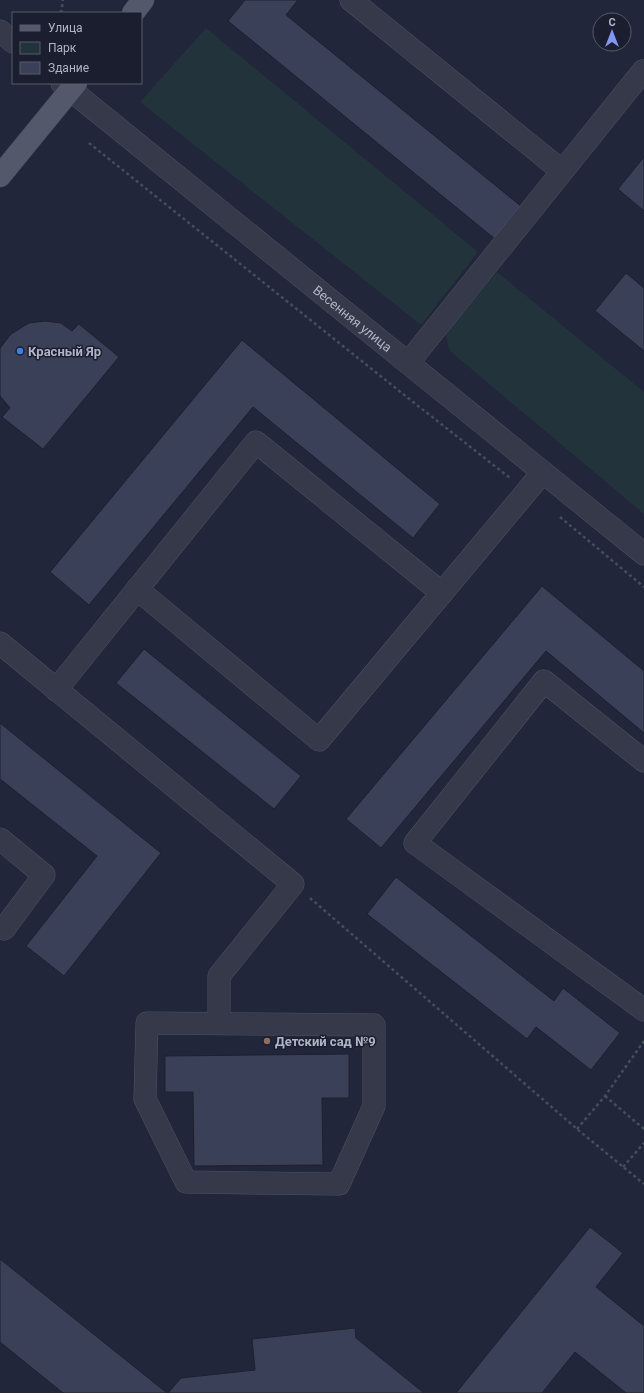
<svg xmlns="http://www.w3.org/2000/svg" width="644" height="1393" viewBox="0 0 644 1393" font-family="Roboto,sans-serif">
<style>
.green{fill:#23333b}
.building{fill:#3a4058;stroke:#1c2031}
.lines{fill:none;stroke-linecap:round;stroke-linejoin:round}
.minor-casing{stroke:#4d5162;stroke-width:23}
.major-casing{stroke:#3e4254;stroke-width:23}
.path{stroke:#415059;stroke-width:2.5;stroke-dasharray:3 3;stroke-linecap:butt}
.minor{stroke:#35394a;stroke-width:22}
.major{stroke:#53586b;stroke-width:22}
.shop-dot{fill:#3f7fe0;stroke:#1a1e2f;stroke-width:1.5}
.education-dot{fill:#8d6e63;stroke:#1a1e2f;stroke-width:1.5}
.labels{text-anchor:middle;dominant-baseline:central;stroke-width:3;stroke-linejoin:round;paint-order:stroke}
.street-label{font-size:13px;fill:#b0b4c7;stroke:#1a1e2f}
.poi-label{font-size:13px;font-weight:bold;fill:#b0b4c7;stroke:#1a1e2f;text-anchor:start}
</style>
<rect width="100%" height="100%" fill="#21263a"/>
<g class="green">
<polygon points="206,28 478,252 421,325 140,102"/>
<polygon points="497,272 644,392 644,514 450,351 445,334"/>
</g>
<g class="building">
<polygon points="245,0 298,0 286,15 522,207 495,239 228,21"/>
<polygon points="644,157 644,211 618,189"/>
<polygon points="626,273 644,288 644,351 595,311"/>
<polygon points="45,321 61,323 72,331 79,324 119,357 43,449 2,417 10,408 0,396 0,348 11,334 29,323"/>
<polygon points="242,340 440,504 413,538 253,407 89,605 50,572"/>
<polygon points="542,586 644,671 644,733 546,651 381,848 346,819"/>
<polygon points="144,649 301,776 274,809 116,683"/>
<polygon points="0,723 161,853 64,976 26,946 97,856 0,779"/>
<polygon points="396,877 554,1001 563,988 620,1033 591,1070 536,1027 527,1039 367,914"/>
<polygon points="349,1054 349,1098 322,1098 323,1165 194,1166 193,1092 165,1092 165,1056"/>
<polygon points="590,1227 623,1253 596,1287 644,1326 644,1393 626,1393 575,1352 542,1393 456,1393"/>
<polygon points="0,1259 167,1393 63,1393 0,1342"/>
<polygon points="355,1328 356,1338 424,1393 168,1393 181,1378 255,1370 252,1339"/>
</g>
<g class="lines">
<g class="minor-casing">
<g id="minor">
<polyline points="351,0 562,171"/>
<polyline points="0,31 13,42"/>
<path id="s1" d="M62 83 644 554"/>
<polyline points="408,363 643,71"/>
<polyline points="137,589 319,740 543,472"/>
<polyline points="0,643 293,884 219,976 219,1023"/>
<polyline points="56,690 256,442 442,593"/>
<polyline points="644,761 544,681 415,843 644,1010"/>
<polyline points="0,839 44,875 4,929"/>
<polygon points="147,1023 374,1025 374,1106 339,1184 186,1182 145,1099"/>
</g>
</g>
<g class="major-casing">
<g id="major">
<polyline points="133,13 143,0"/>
<polyline points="0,176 76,83"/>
</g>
</g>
<g class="path">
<polyline points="61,13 63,0"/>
<polyline points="89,143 408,398 510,478"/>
<polyline points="560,517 644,587"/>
<polyline points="310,898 577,1129 644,1184"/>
<polyline points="605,1096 644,1129"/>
<polyline points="577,1129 605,1096 644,1041"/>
<polyline points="623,1167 644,1143"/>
</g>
<use href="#minor" class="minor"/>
<use href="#major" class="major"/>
</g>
<circle class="shop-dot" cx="20" cy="351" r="4"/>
<circle class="education-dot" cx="267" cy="1041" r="4"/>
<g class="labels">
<g class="street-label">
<text stroke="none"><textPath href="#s1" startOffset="374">Весенняя улица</textPath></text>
</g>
<g class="poi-label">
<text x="28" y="351">Красный Яр</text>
<text x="275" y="1041">Детский сад №9</text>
</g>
</g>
<rect x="12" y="12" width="130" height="72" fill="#1a1e2f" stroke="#565a6c"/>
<rect x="20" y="25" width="20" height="6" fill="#53586b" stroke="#565a6c"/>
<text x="48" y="32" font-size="12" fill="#b0b4c7">Улица</text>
<rect x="20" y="42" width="20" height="12" fill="#23333b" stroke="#565a6c"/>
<text x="48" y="52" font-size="12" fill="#b0b4c7">Парк</text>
<rect x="20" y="62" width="20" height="12" fill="#3a4058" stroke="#565a6c"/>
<text x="48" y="72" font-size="12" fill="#b0b4c7">Здание</text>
<g transform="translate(612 32)"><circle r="19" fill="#1a1e2f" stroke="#565a6c"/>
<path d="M0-3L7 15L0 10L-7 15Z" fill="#8296f9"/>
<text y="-6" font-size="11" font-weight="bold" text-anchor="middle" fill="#b0b4c7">С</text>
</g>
</svg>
